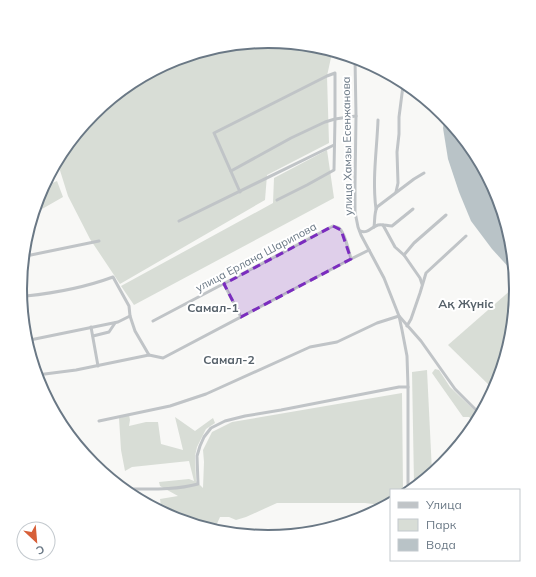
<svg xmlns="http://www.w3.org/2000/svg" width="536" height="577" viewBox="0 0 536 577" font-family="Mulish,sans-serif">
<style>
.green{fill:#d8ddd6}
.water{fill:#b9c3c7}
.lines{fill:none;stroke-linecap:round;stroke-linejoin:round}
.minor{stroke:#c0c4c7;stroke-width:3}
.marked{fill:#7b2cbf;fill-opacity:0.2;stroke:#7b2cbf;stroke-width:3;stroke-dasharray:8 5;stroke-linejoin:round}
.labels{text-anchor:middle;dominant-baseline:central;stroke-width:4;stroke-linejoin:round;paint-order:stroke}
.street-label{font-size:11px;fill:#6a7885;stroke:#fff}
.neighbourhood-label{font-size:12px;font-weight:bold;fill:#57626b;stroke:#fff}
.rim{fill:none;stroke:#6a7885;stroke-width:2}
</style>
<rect width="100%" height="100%" fill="#f8f8f6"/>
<g class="green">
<polygon points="268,41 332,53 327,76 329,143 267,175 265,200 120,284 90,239 68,196 58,164 92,114 172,66 169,62 173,59"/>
<polygon points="327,150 334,198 134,305 121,286 273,203 274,178"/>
<polygon points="57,181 63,197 35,213 39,193 43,187"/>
<polygon points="516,287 497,384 493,389 448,345 512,289"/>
<polygon points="435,369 439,370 450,387 477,413 473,420 469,417 463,417 432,373"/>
<polygon points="427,370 432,472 414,484 412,372"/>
<polygon points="402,393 403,490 391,490 391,499 382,505 365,503 277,503 246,517 236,520 229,517 220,517 216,526 212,525 212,524 210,525 173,518 157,507 161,506 160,499 178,496 160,486 159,482 189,479 194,481 189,461 132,467 125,471 121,450 119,418 129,415 130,420 129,426 146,422 158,422 161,444 183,450 175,417 195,431 213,418 215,423 206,429 197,447 195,456 196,481 203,488 204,462 203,450 212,432 232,422"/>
</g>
<polygon class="water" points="445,116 497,194 513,272 492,249 471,221 459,192 448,159 443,128"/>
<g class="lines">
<g class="minor">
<polyline points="355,58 356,116 355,186 355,212 358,227 361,235 384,278 399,316 402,330 407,356 408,387 408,487"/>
<polyline points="231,171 291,138 325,122 335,119 356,116"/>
<polyline points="240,192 214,133 327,76 335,73 335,119 334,170 307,185 277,200"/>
<polyline points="396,192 398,183 397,152 399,134 399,117 403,86"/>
<path d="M376 209C372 179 377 149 378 120"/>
<polyline points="179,221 334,145"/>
<polyline points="383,225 395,247 404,255 420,278 422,284"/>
<path d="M374 227C375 221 374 213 377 207L414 179 424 173"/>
<path d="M360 231C368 234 371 227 378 225 383 224 387 226 392 226L413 209"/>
<polyline points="404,255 414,243 446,215"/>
<polyline points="26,256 99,241"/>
<polyline points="26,259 26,319"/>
<polyline points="224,284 241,317"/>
<path d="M26 296C55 293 86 287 113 277L129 306 130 316 135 331 149 355"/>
<path d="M153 321 333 226C335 227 337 227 339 228 345 232 349 252 351 259"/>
<polyline points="407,326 411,319 420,293 426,273 466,236"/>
<polyline points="91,327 98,366"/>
<polyline points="93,336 109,332 115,323"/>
<polyline points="30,340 118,322 130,316"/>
<polyline points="37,375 76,370 149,355 163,358 351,259 369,250"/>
<polyline points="99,421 170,406 206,394 310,347 337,342 377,323 399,316 421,341 455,389 478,412"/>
<path d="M130 489C152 489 176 490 198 484L197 456 200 446 204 437 211 428 225 421 245 416 281 410 399 387H408"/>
</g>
</g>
<path class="marked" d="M333 226 341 230 351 259 241 317 224 284Z"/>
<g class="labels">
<g class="street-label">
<text transform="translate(347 146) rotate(-91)">улица Хамзы Есенжанова</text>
<text transform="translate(256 257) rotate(-28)">улица Ерлана Шарипова</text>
</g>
<g class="neighbourhood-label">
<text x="466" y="303">Ақ Жүніс</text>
<text x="213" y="307">Самал-1</text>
<text x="229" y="359">Самал-2</text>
</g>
</g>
<path d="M0 0H536V577H0ZM27 289a241 241 0 1 1 482 0a241 241 0 1 1-482 0Z" fill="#fff" fill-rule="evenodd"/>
<path class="rim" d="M27 289a241 241 0 1 1 482 0a241 241 0 1 1-482 0Z"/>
<rect x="390" y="489" width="130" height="72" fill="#ffffff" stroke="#c3c9ce"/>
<rect x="398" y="502" width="20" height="6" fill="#c0c4c7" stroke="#c3c9ce"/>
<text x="426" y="509" font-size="12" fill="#6a7885">Улица</text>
<rect x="398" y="519" width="20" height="12" fill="#d8ddd6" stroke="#c3c9ce"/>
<text x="426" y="529" font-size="12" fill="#6a7885">Парк</text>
<rect x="398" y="539" width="20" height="12" fill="#b9c3c7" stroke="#c3c9ce"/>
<text x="426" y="549" font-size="12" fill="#6a7885">Вода</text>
<g transform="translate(36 541) rotate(154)"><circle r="19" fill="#ffffff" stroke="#c3c9ce"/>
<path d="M0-3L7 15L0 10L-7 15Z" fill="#d75f38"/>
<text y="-6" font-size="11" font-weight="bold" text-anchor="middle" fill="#6a7885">С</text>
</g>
</svg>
